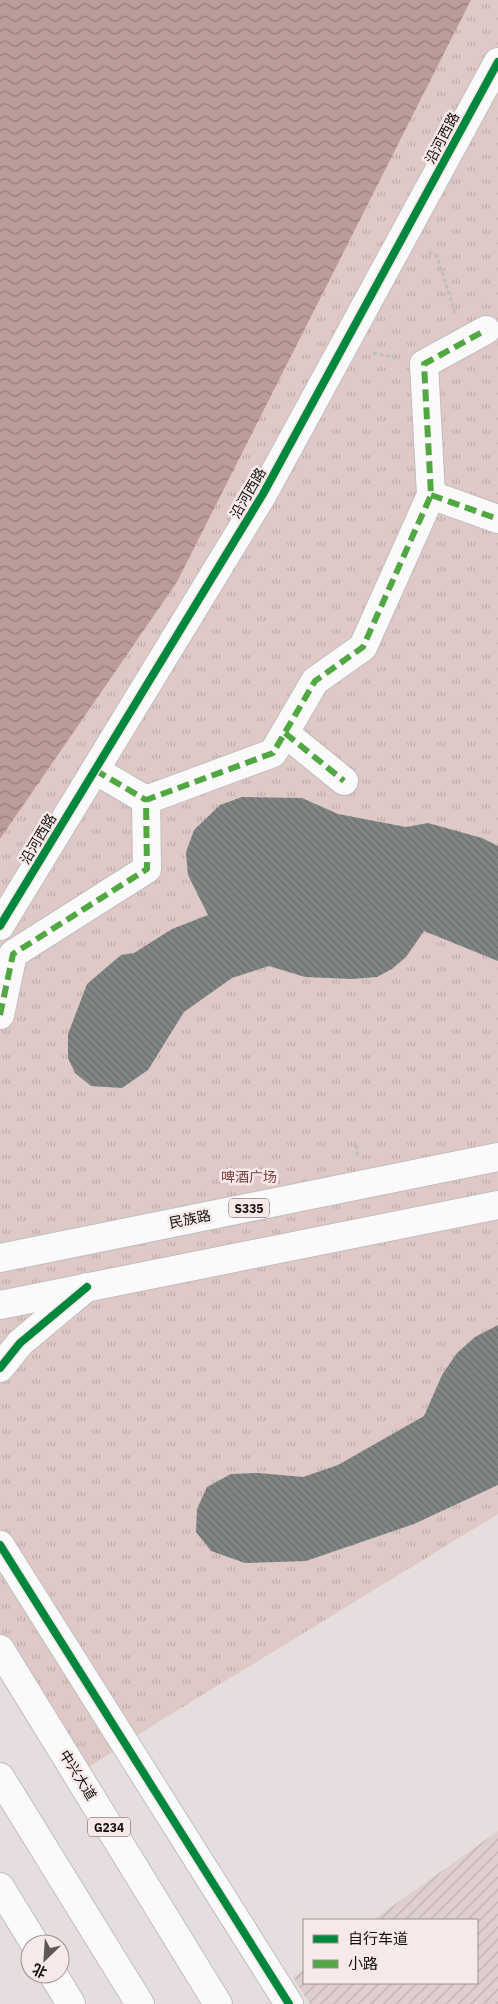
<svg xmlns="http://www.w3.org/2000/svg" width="498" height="2004" viewBox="0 0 498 2004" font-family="'IBM Plex Sans','Noto Sans SC',sans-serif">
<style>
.industrial{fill:url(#industrial-furrows)}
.park{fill:url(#park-tufts)}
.water{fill:url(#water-waves)}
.building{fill:url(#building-back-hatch)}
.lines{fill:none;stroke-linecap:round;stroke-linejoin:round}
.street-casing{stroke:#c2bdbd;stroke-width:30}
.secondary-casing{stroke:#c2bdbd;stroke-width:30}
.primary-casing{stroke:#c2bdbd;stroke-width:30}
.highway-casing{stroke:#c2bdbd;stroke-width:30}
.path{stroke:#c0bebe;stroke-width:3;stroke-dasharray:4 2.5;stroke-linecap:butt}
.street{stroke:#fbfafa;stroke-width:28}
.secondary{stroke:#fbfafa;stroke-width:28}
.primary{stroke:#fbfafa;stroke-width:28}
.highway{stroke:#fbfafa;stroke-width:28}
.quiet{stroke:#51a842;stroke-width:6;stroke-dasharray:12 6;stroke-linecap:butt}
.cycleway-casing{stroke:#f6e9e7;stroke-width:11}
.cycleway{stroke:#00873e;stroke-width:8}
.labels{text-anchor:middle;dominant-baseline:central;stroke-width:5;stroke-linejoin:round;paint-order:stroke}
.shield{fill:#f6e9e7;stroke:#585150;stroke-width:1}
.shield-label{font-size:12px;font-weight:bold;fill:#141010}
.street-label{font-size:14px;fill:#141010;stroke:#f6e9e7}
.park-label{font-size:14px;fill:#7d423e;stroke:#f6e9e7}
</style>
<defs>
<pattern id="industrial-furrows" width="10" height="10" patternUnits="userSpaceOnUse" patternTransform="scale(1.25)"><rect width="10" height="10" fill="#dfcfce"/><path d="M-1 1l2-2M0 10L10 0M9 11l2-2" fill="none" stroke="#beb1b0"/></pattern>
<pattern id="park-tufts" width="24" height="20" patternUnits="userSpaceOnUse" patternTransform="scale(1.25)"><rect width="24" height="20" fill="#dfc9c7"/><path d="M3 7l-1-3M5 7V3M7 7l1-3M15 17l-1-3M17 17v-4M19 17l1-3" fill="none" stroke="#beacaa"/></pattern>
<pattern id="water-waves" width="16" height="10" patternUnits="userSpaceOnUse" patternTransform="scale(1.25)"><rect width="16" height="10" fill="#bb9c99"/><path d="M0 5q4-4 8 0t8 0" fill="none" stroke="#977e7b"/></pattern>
<pattern id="building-back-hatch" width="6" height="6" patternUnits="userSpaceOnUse" patternTransform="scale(1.25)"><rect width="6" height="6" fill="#818684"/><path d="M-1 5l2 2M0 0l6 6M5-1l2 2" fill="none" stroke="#686c6b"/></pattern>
</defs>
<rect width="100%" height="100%" fill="#e6dede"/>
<polygon class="industrial" points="498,1831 498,2004 310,2004 293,1977 304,1969 304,1983 477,1983 477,1920 373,1920"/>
<polygon class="park" points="471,0 498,0 498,1514 155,1724 77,1775 0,1649 0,839 177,582"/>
<polygon class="water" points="0,0 471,0 177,582 0,839"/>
<g class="building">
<polygon points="242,797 302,798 338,814 406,827 428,823 482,838 498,846 498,961 424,931 406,957 392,969 377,977 352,979 305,977 269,966 232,978 184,1012 148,1070 122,1088 91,1086 75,1073 68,1058 68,1034 87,984 121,955 134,953 172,929 208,915 188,875 186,852 194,830 220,805"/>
<polygon points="498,1325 498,1485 414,1524 306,1561 245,1563 211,1551 196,1532 197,1509 207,1487 231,1474 258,1473 303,1477 338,1465 424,1416 442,1375 457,1353 475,1337"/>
</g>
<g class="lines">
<g class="street-casing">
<g id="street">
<polyline points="431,495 498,519"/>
<polyline points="285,733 344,781"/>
<polyline points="95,770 146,800"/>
<polyline points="0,1015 13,954 147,869 146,800 273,753 315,681 363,647 431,495 424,364 486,330"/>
</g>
</g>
<g class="secondary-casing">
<g id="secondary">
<polyline points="0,926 263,494 498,62"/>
<polyline points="0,1368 20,1343 87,1287"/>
<polyline points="0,1545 289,2004"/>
<polyline points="0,1887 35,1944"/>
<polyline points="53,1974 71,2004"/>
</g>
</g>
<g class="primary-casing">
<g id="primary">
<polyline points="0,1258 498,1157"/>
<polyline points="0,1305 498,1205"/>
</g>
</g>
<g class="highway-casing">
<g id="highway">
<polyline points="0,1649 218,2004"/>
<polyline points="0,1777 140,2004"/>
</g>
</g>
<g class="path">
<polyline points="429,252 437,256 455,313"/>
<polyline points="373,353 397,358"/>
<polyline points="356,1145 358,1157"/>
</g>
<use href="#street" class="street"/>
<use href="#secondary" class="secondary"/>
<use href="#primary" class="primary"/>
<use href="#highway" class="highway"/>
<g class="quiet">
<polyline points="431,495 498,519"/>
<polyline points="285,733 344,781"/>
<polyline points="95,770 146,800"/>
<polyline points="0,1015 13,954 147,869 146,800 273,753 315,681 363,647 431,495 424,364 486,330"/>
</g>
<g class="cycleway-casing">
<g id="cycleway">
<polyline points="0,926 263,494 498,62"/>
<polyline points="0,1368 20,1343 87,1287"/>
<polyline points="0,1545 289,2004"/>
</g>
</g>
<use href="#cycleway" class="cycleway"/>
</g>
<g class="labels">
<g class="shield">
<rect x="229" y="1198.5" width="40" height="19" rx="4"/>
<rect x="88" y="1817.5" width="42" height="19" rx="4"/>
</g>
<g class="shield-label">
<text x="249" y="1208">S335</text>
<text x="109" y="1827">G234</text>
</g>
<g class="street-label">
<text transform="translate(442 138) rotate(-62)">沿河西路</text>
<text transform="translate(248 493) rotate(-60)">沿河西路</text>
<text transform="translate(38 839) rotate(-59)">沿河西路</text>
<text transform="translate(190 1219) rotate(-11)">民族路</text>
<text transform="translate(78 1775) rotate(58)">中兴大道</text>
</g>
<g class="park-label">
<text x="249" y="1177">啤酒广场</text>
</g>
</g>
<rect x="303" y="1919" width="175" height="65" fill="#f6e9e7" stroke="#9c9291"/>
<rect x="313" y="1935" width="25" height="8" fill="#00873e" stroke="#9c9291"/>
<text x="348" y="1944" font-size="15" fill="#141010">自行车道</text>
<rect x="313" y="1960" width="25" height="8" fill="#51a842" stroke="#9c9291"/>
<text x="348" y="1969" font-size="15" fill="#141010">小路</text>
<g transform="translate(45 1959) rotate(205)"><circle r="24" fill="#f6e9e7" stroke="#9c9291"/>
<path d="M0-4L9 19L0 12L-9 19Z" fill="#5e5858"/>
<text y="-8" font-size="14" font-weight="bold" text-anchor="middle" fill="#141010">北</text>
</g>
</svg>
